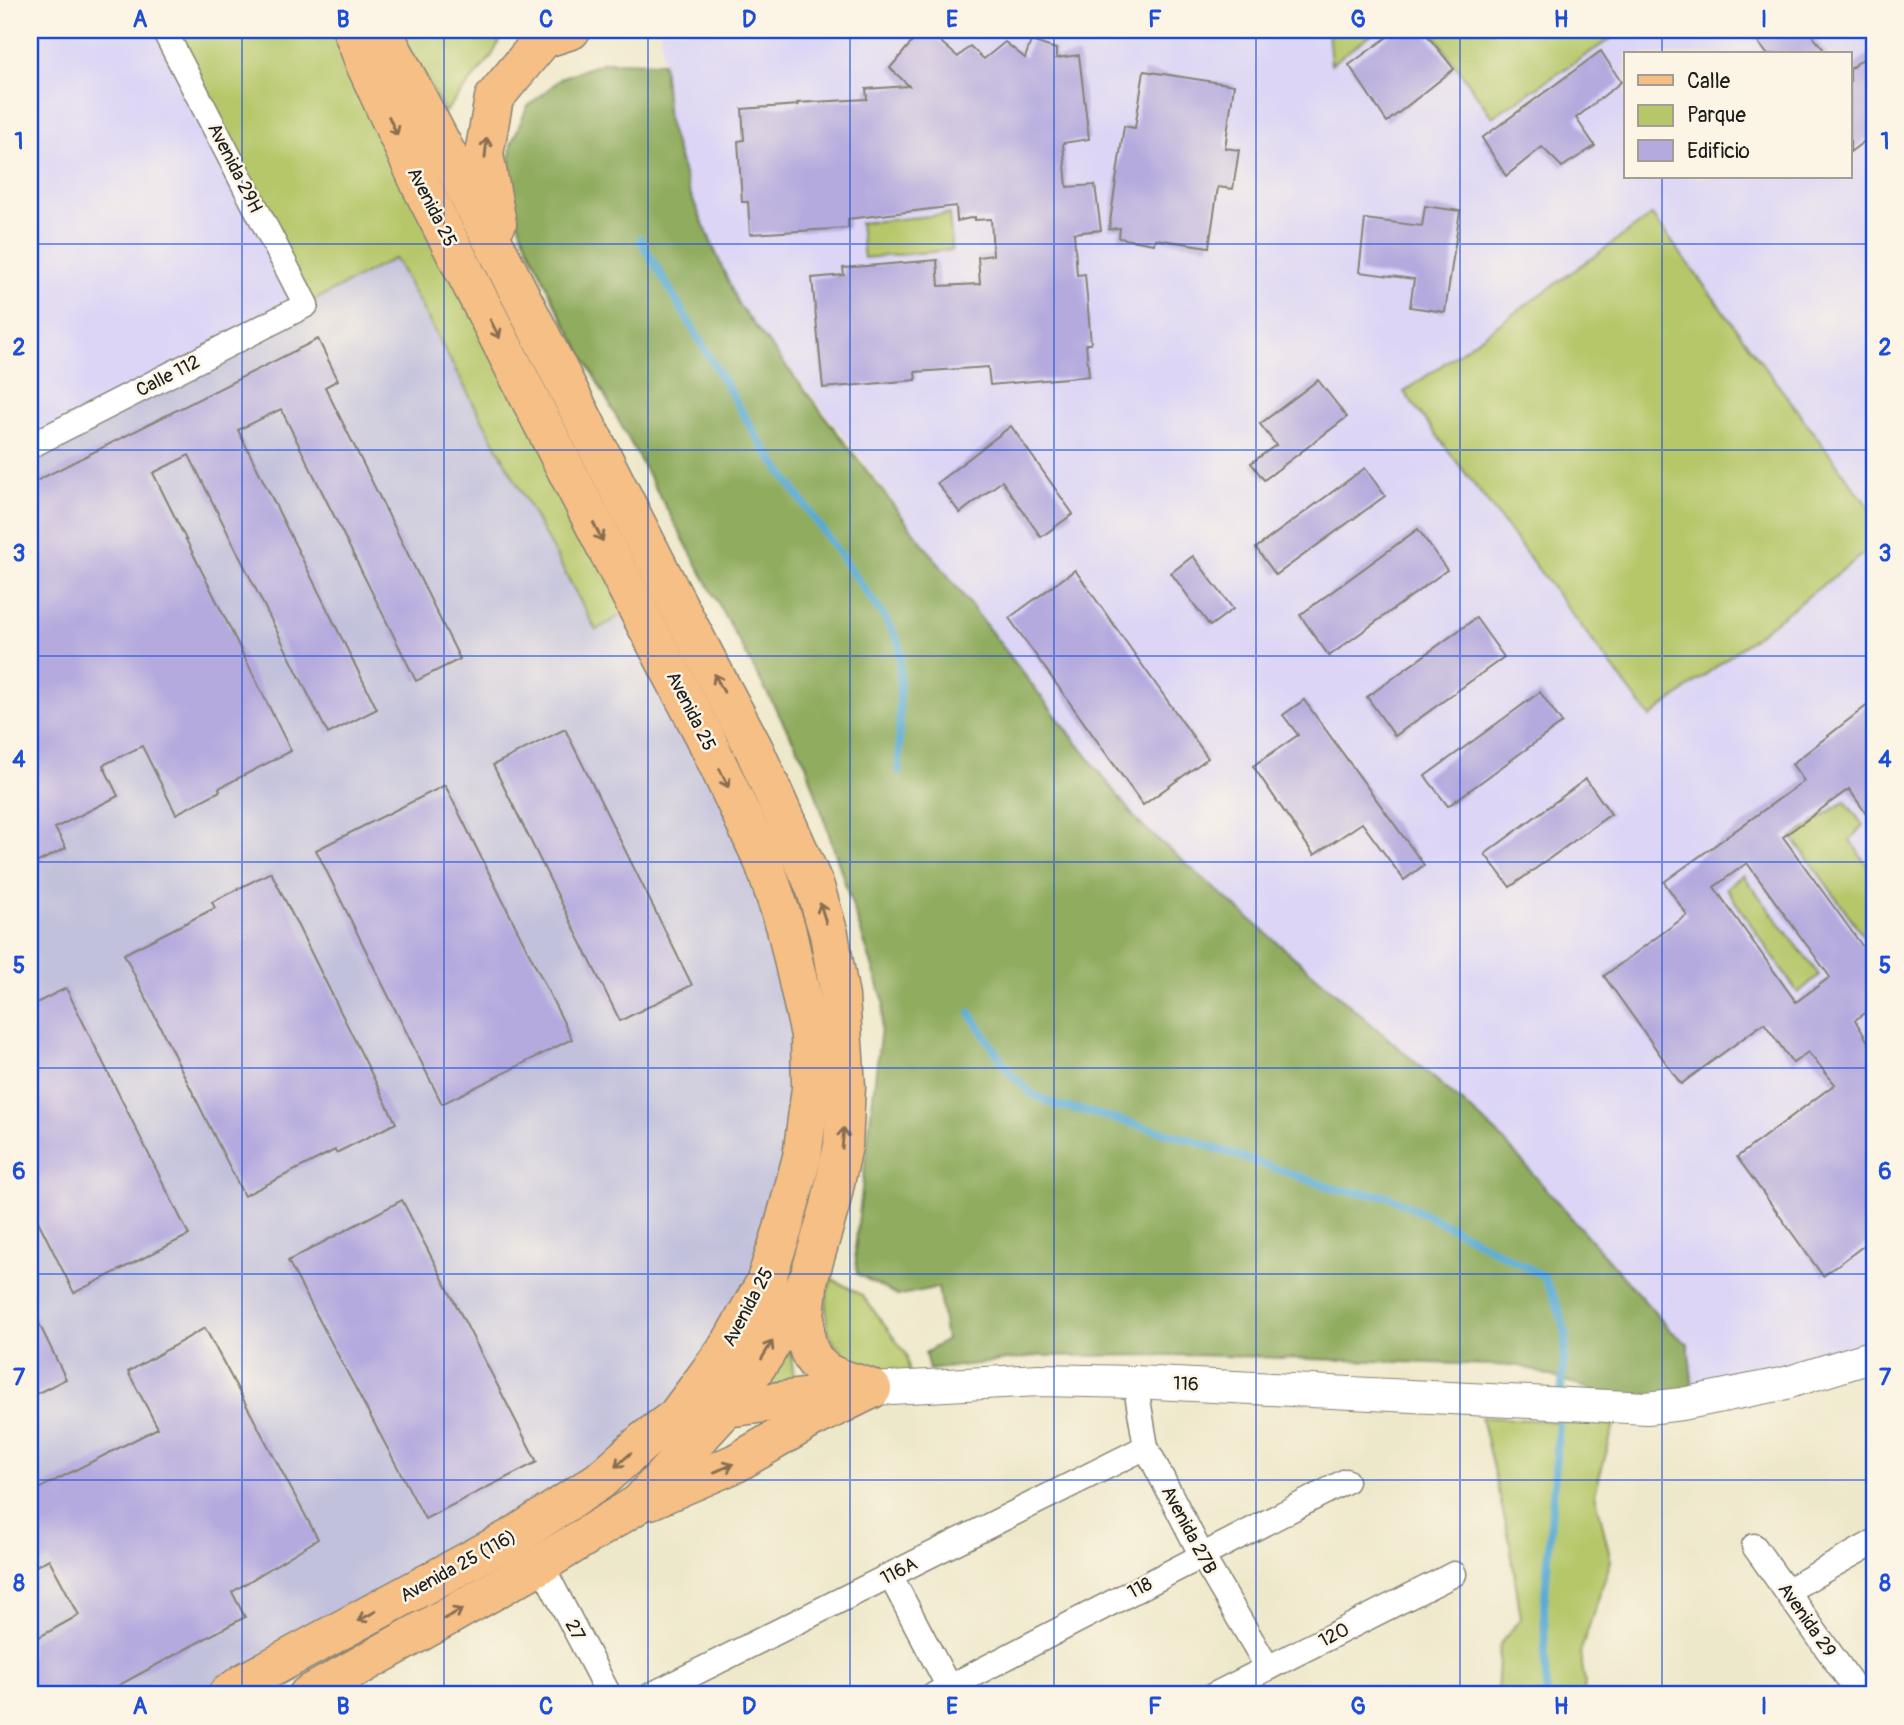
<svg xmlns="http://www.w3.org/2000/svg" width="1904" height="1725" viewBox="0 0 1904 1725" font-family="Pangolin,sans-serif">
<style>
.built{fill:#dcd5f6;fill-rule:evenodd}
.industrial{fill:#c2c1dc}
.green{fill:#b6c76a;stroke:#697243;stroke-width:2}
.forest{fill:#90ac5e;stroke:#56643d;stroke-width:2}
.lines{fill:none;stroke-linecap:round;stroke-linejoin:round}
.stream{stroke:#58aad3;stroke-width:8}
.building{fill:#b5aade;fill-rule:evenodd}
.minor-casing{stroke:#858274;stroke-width:27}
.tertiary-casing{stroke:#858274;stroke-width:34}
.primary-casing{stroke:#858274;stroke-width:41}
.minor{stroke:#fff;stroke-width:24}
.tertiary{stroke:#fff;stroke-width:32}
.primary{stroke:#f5bf86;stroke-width:38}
.oneway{stroke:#886e51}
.grid{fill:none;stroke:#1d4ed8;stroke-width:2;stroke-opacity:0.55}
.labels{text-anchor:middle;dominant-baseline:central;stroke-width:5;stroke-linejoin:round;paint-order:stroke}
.street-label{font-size:19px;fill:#1c1c1c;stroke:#fcf5e5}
.neatline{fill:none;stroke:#1d4ed8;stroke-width:2.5}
.grid-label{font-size:23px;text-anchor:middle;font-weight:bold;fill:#1d4ed8}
</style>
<rect width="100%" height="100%" fill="#fcf5e5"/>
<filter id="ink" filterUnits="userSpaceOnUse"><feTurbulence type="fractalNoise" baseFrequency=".0143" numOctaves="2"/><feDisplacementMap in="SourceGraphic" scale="14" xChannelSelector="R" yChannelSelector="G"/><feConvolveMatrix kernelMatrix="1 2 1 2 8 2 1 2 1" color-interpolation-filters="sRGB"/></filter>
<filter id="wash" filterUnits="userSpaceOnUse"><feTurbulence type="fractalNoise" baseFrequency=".00686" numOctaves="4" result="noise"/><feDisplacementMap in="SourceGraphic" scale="28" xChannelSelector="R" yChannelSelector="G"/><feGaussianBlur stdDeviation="1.57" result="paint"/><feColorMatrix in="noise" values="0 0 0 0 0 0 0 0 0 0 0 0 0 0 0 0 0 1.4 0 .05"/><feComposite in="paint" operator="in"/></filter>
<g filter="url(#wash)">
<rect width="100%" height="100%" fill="#eee8cb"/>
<g class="built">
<polygon points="30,30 164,30 306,305 30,446"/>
<path d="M660 30H1874V1356L1647 1408 1688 1344 1670 1330 1496 1132 1138 822 972 608 848 441 738 304 689 191 668 121ZM1626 54H1850V177H1626Z"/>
</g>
<polygon class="industrial" points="395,258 595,630 636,606 704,735 810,1035 783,1229 676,1417 227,1695 30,1695 30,445 306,305"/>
<g class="green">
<polygon points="164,30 352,30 636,606 596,630 395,258 306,305"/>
<polygon points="398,30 505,30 492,56 445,112"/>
<polygon points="1328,30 1377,30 1331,64"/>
<polygon points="1431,30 1615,30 1618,34 1492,117"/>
<polygon points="949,214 952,250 864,258 860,223"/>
<polygon points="1652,215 1874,514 1874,546 1650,717 1404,392"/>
<polygon points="1845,801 1863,825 1850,840 1874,875 1874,938 1868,942 1793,838"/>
<polygon points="1743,875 1819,975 1798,993 1726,888"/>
<polygon points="832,1279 862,1295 906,1354 911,1380 895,1380 853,1364 833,1341 827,1327 826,1310 827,1293"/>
<polygon points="790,1347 795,1385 765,1386"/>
<polygon points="1481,1417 1614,1425 1595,1493 1611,1561 1580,1653 1585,1683 1583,1695 1497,1695 1500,1644 1521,1618 1509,1538"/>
</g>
<polygon class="forest" points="605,62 663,63 668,121 689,191 738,304 1138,822 1496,1132 1670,1330 1688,1344 1693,1389 1647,1408 1520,1366 1192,1355 1038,1356 929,1370 925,1353 946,1340 938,1287 898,1296 857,1274 855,1249 884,1002 806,764 557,308 521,231 509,189 511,145 527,107 563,77"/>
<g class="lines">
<g class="stream">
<polyline points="640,239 758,439 885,618 900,645 899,771"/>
<polyline points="970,1013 1009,1072 1032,1094 1058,1106 1081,1110 1182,1137 1339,1190 1388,1196 1445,1224 1543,1276 1556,1302 1566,1333 1561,1397"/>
<polyline points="1546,1695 1544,1607 1560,1410"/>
</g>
</g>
<g id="blocks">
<g class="building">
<polygon points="922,30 927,30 958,57 970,46 984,59 1005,42 1025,58 1031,41 1056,49 1056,58 1079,55 1089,139 1063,143 1067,187 1095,185 1101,230 1074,233 1077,275 1085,274 1091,344 1086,344 1089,376 990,385 988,367 915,372 916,380 823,388 812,278 844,275 843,268 937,260 939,286 980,284 978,257 993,255 991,219 975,220 975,217 957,221 956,206 848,219 848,228 750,234 748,202 742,202 738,141 744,140 742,109 798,105 797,103 867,99 866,89 909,86 890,68"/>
<polygon points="1397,30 1423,30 1454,69 1387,122 1349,65"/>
<polygon points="1749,30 1808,30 1827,54 1767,54"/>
<polygon points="1874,50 1874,134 1850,152 1850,69"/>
<polygon points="1601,51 1621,82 1576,118 1595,146 1562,167 1542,147 1506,176 1482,138"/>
<polygon points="1144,71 1234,85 1225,148 1239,150 1233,189 1218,187 1209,247 1155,239 1154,244 1119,238 1120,228 1109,229 1124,126 1135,128"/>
<polygon points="1425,206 1460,211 1445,312 1410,307 1414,279 1359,272 1365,219 1422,226"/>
<polygon points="318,339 338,380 325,387 460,659 416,681 281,409 238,430 377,709 328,734 189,455 153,473 291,751 219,788 220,791 176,814 142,746 103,765 118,796 55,828 66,848 30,866 30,484"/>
<polygon points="1318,380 1347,417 1264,480 1251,463 1276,445 1260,424"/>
<polygon points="1011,426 1073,514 1041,537 1002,481 960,513 937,483"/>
<polygon points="1365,468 1385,496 1276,575 1256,548"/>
<polygon points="1418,529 1447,570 1329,656 1300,615"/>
<polygon points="1193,556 1233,609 1210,626 1171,573"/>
<polygon points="1075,570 1208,758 1143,805 1009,618"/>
<polygon points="1476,618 1504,657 1395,736 1367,697"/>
<polygon points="1540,692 1562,723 1448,806 1425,776"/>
<polygon points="1304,700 1424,865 1404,880 1362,823 1314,855 1253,766 1298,735 1283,715"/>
<path d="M1874 700V825L1849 789 1783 837 1874 962V1007L1855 1020 1874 1052V1238L1823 1276 1737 1157 1835 1084 1808 1052 1793 1063 1764 1023 1681 1084 1604 976 1687 915 1664 882 1804 781 1792 764ZM1747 863 1830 977 1796 1002 1714 887Z"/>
<polygon points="565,729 692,985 620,1021 493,765"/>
<polygon points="1586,779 1611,814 1510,887 1485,854"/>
<polygon points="445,785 572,1039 442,1104 316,850"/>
<polygon points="271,872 396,1123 336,1153 335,1150 244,1196 124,954 215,908 212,902"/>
<polygon points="66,988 189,1235 74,1293 30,1205 30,1006"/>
<polygon points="402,1200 537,1462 425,1519 288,1261"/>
<polygon points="30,1305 66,1379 30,1397"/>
<polygon points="205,1328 318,1539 232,1592 245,1617 101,1695 30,1695 30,1642 79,1615 49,1559 30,1569 30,1493 158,1428 128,1372"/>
</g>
</g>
</g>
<g filter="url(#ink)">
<use href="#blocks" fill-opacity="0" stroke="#858274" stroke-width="2"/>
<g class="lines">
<g class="minor-casing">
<g id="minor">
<polyline points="30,446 306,305 164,30"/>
<polyline points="1135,1382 1146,1447 1202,1556 1268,1668"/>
<polyline points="1754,1546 1860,1695"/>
<polyline points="541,1564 609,1695"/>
<polyline points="890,1575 953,1695"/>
<polyline points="1787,1591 1874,1542"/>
<polyline points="651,1695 1146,1447"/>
<polyline points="934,1695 1346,1481"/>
<polyline points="1214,1695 1454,1574"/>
</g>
</g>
<g class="tertiary-casing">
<polyline id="tertiary" points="872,1389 1039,1380 1135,1382 1647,1408 1682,1404 1786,1383 1874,1356"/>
</g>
<g class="primary-casing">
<g id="primary">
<polyline points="497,223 484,154 494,98 543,39 571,30"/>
<path d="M808 1287C805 1317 797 1354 828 1373 841 1380 857 1383 870 1388"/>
<polyline points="711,1410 842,1393"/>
<polyline points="650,1500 736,1463 809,1420 872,1389"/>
<polyline points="227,1695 245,1682 515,1536 599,1481 644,1441 676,1417 730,1344 765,1283 783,1229 802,1157 811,1088 810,1035 786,928 764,863 704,735 636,606 422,188 365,64 352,30"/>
<polyline points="308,1695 541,1564 638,1504 728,1406 764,1356 809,1278 830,1206 843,1146 846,1087 840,997 829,934 815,887 754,749 669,588 504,263 382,30"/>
</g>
</g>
<use href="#minor" class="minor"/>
<use href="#tertiary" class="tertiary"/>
<use href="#primary" class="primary"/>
</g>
<defs><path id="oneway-shaft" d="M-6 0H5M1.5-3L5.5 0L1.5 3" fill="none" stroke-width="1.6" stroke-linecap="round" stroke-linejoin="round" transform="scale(1.75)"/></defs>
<g class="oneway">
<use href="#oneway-shaft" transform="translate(393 126) rotate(66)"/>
<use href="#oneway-shaft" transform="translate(486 148) rotate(-84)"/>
<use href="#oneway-shaft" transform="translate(495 329) rotate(63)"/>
<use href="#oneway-shaft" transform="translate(598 532) rotate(63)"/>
<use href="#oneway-shaft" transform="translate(719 683) rotate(-118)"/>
<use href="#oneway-shaft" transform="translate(724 778) rotate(65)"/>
<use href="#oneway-shaft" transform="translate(823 913) rotate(-107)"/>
<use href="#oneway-shaft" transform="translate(843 1138) rotate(-85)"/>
<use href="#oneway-shaft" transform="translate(767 1350) rotate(-59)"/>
<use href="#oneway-shaft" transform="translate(623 1460) rotate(139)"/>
<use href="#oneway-shaft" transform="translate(724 1468) rotate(-23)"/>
<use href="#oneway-shaft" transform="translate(453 1614) rotate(-29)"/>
<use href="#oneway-shaft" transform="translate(367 1616) rotate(151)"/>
</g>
</g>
<path class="grid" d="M242 30V1695M444 30V1695M648 30V1695M850 30V1695M1054 30V1695M1256 30V1695M1460 30V1695M1662 30V54M1662 177V1695M30 244H1874M30 450H1874M30 656H1874M30 862H1874M30 1068H1874M30 1274H1874M30 1480H1874"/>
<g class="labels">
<g class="street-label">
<text transform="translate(235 168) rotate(63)">Avenida 29H</text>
<text transform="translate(432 207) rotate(63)">Avenida 25</text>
<text transform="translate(168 376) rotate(-27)">Calle 112</text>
<text transform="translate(691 711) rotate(63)">Avenida 25</text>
<text transform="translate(748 1307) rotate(-62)">Avenida 25</text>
<text transform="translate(1186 1384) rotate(3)">116</text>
<text transform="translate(1189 1530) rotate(62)">Avenida 27B</text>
<text transform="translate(458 1566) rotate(-29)">Avenida 25 (116)</text>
<text transform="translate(899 1571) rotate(-27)">116A</text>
<text transform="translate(1140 1588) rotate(-27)">118</text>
<text transform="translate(1807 1620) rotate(55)">Avenida 29</text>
<text transform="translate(575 1630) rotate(63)">27</text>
<text transform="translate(1334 1635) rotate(-27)">120</text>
</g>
</g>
<rect width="1904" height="1725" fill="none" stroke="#fcf5e5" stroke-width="77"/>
<rect x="1624" y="52" width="228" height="126" fill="#fcf5e5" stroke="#a29e95" stroke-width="2"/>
<rect x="1638" y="75" width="35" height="10" fill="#f5bf86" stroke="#a29e95" stroke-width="2"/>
<text x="1687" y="88" font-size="21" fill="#1c1c1c">Calle</text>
<rect x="1638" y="105" width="35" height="21" fill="#b6c76a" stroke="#a29e95" stroke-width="2"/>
<text x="1687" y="122" font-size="21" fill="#1c1c1c">Parque</text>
<rect x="1638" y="140" width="35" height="21" fill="#b5aade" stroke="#a29e95" stroke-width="2"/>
<text x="1687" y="158" font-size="21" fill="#1c1c1c">Edificio</text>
<rect x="38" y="38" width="1828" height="1648" class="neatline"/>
<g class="grid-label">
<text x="140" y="27">A</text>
<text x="343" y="27">B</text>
<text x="546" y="27">C</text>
<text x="749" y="27">D</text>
<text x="952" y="27">E</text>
<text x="1155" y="27">F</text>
<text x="1358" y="27">G</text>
<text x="1561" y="27">H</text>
<text x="1764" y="27">I</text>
<text x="19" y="149">1</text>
<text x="1885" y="149">1</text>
<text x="19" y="355">2</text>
<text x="1885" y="355">2</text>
<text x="19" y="561">3</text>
<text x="1885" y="561">3</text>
<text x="19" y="767">4</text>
<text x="1885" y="767">4</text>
<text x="19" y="973">5</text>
<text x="1885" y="973">5</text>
<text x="19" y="1179">6</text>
<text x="1885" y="1179">6</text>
<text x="19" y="1385">7</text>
<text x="1885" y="1385">7</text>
<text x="19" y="1591">8</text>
<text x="1885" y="1591">8</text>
<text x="140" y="1714">A</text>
<text x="343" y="1714">B</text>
<text x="546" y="1714">C</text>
<text x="749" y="1714">D</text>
<text x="952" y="1714">E</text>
<text x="1155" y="1714">F</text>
<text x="1358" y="1714">G</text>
<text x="1561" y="1714">H</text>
<text x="1764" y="1714">I</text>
</g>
</svg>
